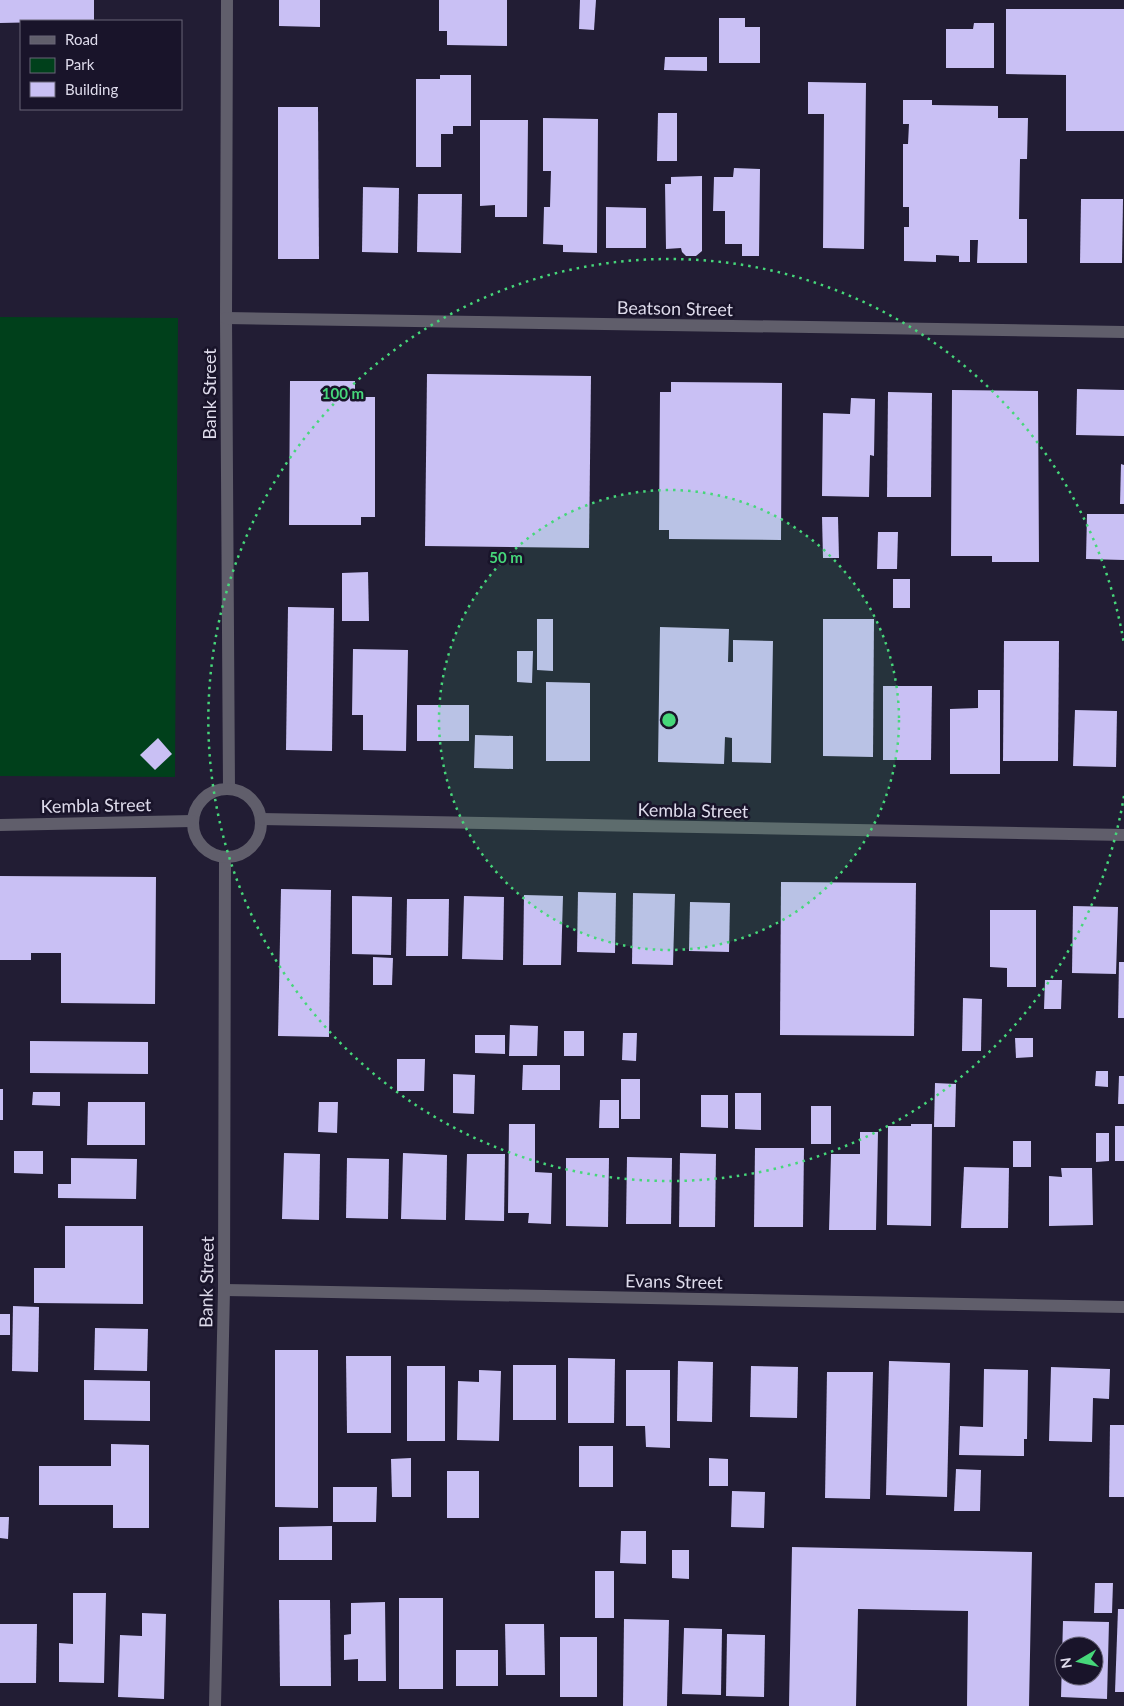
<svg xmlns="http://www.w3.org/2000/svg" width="1124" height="1706" viewBox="0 0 1124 1706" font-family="Lato,sans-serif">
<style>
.green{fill:#00401b}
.building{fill:#c9c0f4;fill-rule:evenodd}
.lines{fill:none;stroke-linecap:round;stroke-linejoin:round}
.minor{stroke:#605e6b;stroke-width:12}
.tertiary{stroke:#605e6b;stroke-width:12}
.ring{fill:none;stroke:#46d77a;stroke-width:2.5;stroke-dasharray:2.5 5}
.labels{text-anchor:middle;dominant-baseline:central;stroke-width:5;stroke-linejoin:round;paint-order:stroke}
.street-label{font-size:18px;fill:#dedbeb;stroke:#19142a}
.centre{fill:#46d77a;stroke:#19142a;stroke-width:2.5}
.ring-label{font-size:15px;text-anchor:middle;font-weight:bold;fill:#46d77a;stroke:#19142a;stroke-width:5;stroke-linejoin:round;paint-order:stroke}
</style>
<rect width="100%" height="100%" fill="#221d34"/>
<polygon class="green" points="0,317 178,318 175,777 0,776"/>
<g class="building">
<polygon points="0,0 94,0 94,21 0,23"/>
<polygon points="279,0 320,0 320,27 279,26"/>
<polygon points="439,0 507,0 507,46 447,45 447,31 439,31"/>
<polygon points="580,0 596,0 594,30 579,29"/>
<polygon points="1006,9 1124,9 1124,131 1066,131 1066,75 1006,74"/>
<polygon points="719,18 745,18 745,27 760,27 760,63 719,63"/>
<polygon points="974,23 994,23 994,68 946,68 946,29 973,29"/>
<polygon points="665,57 707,57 707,71 664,70"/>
<polygon points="440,75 471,75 471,126 453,126 453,134 441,134 441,167 416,167 416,79 440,79"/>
<polygon points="808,82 866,83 864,249 823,248 824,114 808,114"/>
<polygon points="903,100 932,100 932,105 998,106 998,118 1028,118 1027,159 1020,159 1019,219 1027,219 1027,263 977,263 978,240 970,240 970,262 959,262 959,256 936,255 936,262 904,261 904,227 909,227 909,207 903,207 903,144 908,144 909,124 903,124"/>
<polygon points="278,107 318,107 319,259 278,259"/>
<polygon points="658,113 677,113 677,161 657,161"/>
<polygon points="543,118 598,119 597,253 563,252 563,245 543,244 544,207 550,207 551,171 543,171"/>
<polygon points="480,120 528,120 527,217 495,217 495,205 480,206"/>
<polygon points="734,168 760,169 759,256 742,256 742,244 725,244 725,211 713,211 714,177 733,177"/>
<polygon points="702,176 702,251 696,256 686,256 682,252 681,248 666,249 665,184 671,184 671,177"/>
<polygon points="363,187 399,188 398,253 362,252"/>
<polygon points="418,194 462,194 461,253 417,252"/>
<polygon points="1081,199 1123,199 1122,263 1080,263"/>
<polygon points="606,207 646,208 646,248 606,248"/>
<polygon points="427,374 591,376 589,548 425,546"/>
<polygon points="290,381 355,381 355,397 375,397 375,517 361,517 361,525 289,525"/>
<polygon points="671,382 782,383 781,540 669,539 669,530 659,530 660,392 671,392"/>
<polygon points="1077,389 1124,390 1124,436 1076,435"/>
<polygon points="952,390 1038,391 1039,562 992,562 992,556 951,556"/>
<polygon points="888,392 932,393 931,497 887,497"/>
<polygon points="851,398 875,399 874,456 870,455 869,497 822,496 823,413 850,414"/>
<polygon points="1121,464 1124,465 1124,504 1120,504"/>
<polygon points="1087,514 1124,514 1124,560 1086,559"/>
<polygon points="822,517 838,517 839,558 823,558"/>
<polygon points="878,532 898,532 897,569 877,569"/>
<polygon points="368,572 369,621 342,621 342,573"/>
<rect x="893" y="579" width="17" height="29"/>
<polygon points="288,607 334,608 332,751 286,750"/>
<polygon points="537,619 553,619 553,671 537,670"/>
<polygon points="823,619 874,619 873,757 823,756"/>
<polygon points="660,627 729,629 728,662 733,662 733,640 773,641 771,763 732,762 732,738 725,737 724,764 658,762"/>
<polygon points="1004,641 1059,641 1058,761 1003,761"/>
<polygon points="353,649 408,650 406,751 363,750 363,715 352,715"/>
<polygon points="517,651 533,651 532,683 517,682"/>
<polygon points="546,682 590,683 590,761 546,761"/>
<polygon points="883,686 932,686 931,760 883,760"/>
<polygon points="978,690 1000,690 1000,774 950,774 950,709 978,708"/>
<rect x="417" y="705" width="52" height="36"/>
<polygon points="1075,710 1117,711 1116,767 1073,766"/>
<polygon points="475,735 513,736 513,769 474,768"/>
<polygon points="158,738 172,754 155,770 140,755"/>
<polygon points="0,876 156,877 155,1004 61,1003 61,953 31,953 31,960 0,960"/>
<polygon points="781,882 916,883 914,1036 780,1035"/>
<polygon points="281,889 331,890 329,1037 278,1036"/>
<polygon points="578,892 616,893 615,953 577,952"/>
<polygon points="633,893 675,894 673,965 632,964"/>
<polygon points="524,895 563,896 561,965 523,965"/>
<polygon points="352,896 392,897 391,955 352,954"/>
<polygon points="464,896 504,897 503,960 462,959"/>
<polygon points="407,899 449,899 448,956 406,956"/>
<polygon points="690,902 730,903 729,952 689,951"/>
<polygon points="1073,906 1118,907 1116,974 1072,973"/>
<polygon points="990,910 1036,910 1036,987 1007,987 1007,968 990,967"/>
<polygon points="373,957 393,958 392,985 373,985"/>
<polygon points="1119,962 1124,962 1124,1018 1118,1018"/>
<polygon points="1045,980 1062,980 1061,1009 1044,1009"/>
<polygon points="963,998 982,999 981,1051 962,1051"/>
<polygon points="510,1025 538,1026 537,1056 509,1056"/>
<rect x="564" y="1031" width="20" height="25"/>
<polygon points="623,1033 637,1033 636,1061 622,1060"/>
<polygon points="475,1035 505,1035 505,1054 475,1053"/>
<polygon points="1015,1038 1033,1038 1033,1057 1016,1058"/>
<polygon points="30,1041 148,1042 148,1074 30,1073"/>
<polygon points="397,1059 425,1059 424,1091 397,1091"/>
<polygon points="523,1065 560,1065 560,1090 522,1090"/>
<polygon points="1096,1071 1108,1071 1108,1087 1095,1086"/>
<polygon points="453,1074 475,1075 474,1114 453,1113"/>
<polygon points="1119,1076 1124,1076 1124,1104 1118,1104"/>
<rect x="621" y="1079" width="19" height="40"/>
<polygon points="935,1083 956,1084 955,1127 934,1127"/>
<rect x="0" y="1089" width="3" height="31"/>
<polygon points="33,1092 60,1092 60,1106 32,1105"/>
<polygon points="735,1093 761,1093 761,1130 735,1129"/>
<polygon points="701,1095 728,1095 728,1128 701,1127"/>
<polygon points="600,1100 619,1100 619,1128 599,1128"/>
<polygon points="88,1102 145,1102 145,1145 87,1145"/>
<polygon points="319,1102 338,1102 337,1133 318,1132"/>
<rect x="811" y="1106" width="20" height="38"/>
<polygon points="509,1124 535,1124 535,1172 552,1173 551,1224 528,1223 529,1213 508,1213"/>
<polygon points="911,1124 932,1124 931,1226 887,1225 888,1126 911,1126"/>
<rect x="1115" y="1126" width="9" height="35"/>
<polygon points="860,1132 878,1132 876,1230 829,1230 831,1154 860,1154"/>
<polygon points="1096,1133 1109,1133 1109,1161 1096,1162"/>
<rect x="1013" y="1141" width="18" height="26"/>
<polygon points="755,1148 804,1148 803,1227 754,1227"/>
<polygon points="14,1151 43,1151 43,1174 14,1173"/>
<polygon points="284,1153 320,1154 319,1220 282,1219"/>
<polygon points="403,1153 447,1155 446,1220 401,1219"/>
<polygon points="680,1153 716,1154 715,1227 679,1227"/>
<polygon points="467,1154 505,1154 504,1221 465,1220"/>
<polygon points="627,1157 672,1158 671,1224 626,1224"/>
<polygon points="71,1158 137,1159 136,1199 58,1198 58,1184 71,1184"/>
<polygon points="347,1158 389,1159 388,1219 346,1218"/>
<polygon points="566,1158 609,1158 608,1227 566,1226"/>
<polygon points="964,1167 1009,1168 1008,1228 961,1228"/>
<polygon points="1061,1168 1092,1168 1093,1225 1049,1226 1049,1176 1062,1177"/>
<polygon points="65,1226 143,1226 143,1304 34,1303 34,1268 65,1268"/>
<polygon points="13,1306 39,1307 38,1372 12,1371"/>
<rect x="0" y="1314" width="10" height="21"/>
<polygon points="95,1328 148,1329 147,1371 94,1370"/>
<polygon points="275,1350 318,1350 318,1508 275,1507"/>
<polygon points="346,1356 391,1356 391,1433 347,1433"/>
<polygon points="568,1358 615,1359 614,1423 568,1423"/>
<polygon points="678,1361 713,1362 712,1422 677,1421"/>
<polygon points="889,1361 950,1363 947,1497 886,1495"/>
<rect x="513" y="1365" width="43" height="55"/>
<rect x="407" y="1366" width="38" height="75"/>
<polygon points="751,1366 798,1367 797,1418 750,1417"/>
<polygon points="1051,1367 1110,1369 1109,1399 1093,1398 1092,1442 1049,1441"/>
<polygon points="984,1369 1028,1370 1027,1439 1024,1439 1024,1456 959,1455 960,1426 983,1427"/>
<polygon points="479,1370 501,1371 499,1441 457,1440 458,1381 479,1382"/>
<polygon points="626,1370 670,1370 670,1448 646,1447 645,1426 626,1426"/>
<polygon points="827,1372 873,1372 870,1499 825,1498"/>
<polygon points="84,1380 150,1381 150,1421 84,1420"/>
<polygon points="1110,1425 1124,1425 1124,1497 1109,1497"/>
<polygon points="111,1444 149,1445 149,1528 113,1528 113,1505 39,1505 39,1466 111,1466"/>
<rect x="579" y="1446" width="34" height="41"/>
<polygon points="411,1458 411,1497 392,1497 391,1459"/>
<polygon points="709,1458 728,1459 728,1486 709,1486"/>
<polygon points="956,1469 981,1470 980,1511 954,1511"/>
<rect x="447" y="1471" width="32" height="47"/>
<polygon points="333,1487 377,1487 376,1522 333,1522"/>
<polygon points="732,1491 765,1492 764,1528 731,1527"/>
<polygon points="0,1517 9,1517 8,1539 0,1538"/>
<polygon points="332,1526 332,1560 279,1560 279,1527"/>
<polygon points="621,1531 646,1531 646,1564 620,1563"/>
<polygon points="792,1547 1032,1552 1029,1706 967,1706 968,1611 858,1609 856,1706 789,1706"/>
<polygon points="672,1550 689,1550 689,1579 672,1578"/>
<rect x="595" y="1571" width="19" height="47"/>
<polygon points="1095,1583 1113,1583 1112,1613 1094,1613"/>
<polygon points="73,1593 106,1593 104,1683 59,1682 59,1643 73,1644"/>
<rect x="399" y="1598" width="44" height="91"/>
<polygon points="279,1600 330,1600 331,1686 280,1686"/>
<polygon points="385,1602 386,1681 358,1681 358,1659 344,1660 344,1635 351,1634 351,1603"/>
<polygon points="1118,1609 1124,1609 1124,1692 1115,1692"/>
<polygon points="142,1613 166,1614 164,1699 118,1697 120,1635 142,1636"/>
<polygon points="624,1619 669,1620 667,1706 623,1706"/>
<path d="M1063 1621 1109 1622 1107 1699 1061 1697ZM1064 1646H1094V1676H1064Z"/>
<polygon points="0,1624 37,1624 36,1683 0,1683"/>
<polygon points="505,1624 544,1624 545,1675 506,1675"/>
<polygon points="684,1628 722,1629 721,1695 682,1694"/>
<polygon points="727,1634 765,1635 764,1697 726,1696"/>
<rect x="560" y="1637" width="37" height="60"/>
<rect x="456" y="1650" width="42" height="36"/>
</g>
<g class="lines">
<g class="minor">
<polyline points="227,0 226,318 229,788"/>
<polyline points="226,318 1124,332"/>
<polyline points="224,1290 1124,1307"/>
<polyline points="215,1706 224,1290 225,857"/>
</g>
<g class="tertiary">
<circle cx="227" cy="823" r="34"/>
<polyline points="261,819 1124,835"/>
<polyline points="0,825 192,821"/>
</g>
</g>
<circle cx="669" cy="720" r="230" fill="#46d77a" fill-opacity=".12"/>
<g class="ring">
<circle cx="669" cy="720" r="230"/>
<path d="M1124 796A461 461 0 1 1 1124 644"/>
</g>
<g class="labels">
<g class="street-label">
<text transform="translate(675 308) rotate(1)">Beatson Street</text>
<text transform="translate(209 394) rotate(-90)">Bank Street</text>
<text transform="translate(96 805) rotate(-1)">Kembla Street</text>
<text transform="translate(693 810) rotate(1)">Kembla Street</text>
<text transform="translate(674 1281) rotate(1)">Evans Street</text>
<text transform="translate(206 1282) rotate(-89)">Bank Street</text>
</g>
</g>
<circle cx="669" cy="720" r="8" class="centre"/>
<g class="ring-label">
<text x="343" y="399">100 m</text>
<text x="506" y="563">50 m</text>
</g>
<rect x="20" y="20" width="162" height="90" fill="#19142a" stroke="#686477"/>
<rect x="30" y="36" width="25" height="8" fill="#605e6b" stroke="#686477"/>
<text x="65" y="45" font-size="15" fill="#dedbeb">Road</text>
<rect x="30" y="58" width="25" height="15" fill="#00401b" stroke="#686477"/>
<text x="65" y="70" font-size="15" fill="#dedbeb">Park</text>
<rect x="30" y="82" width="25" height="15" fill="#c9c0f4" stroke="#686477"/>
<text x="65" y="95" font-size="15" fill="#dedbeb">Building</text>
<g transform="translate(1079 1661) rotate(261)"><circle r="24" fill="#19142a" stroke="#686477"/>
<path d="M0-4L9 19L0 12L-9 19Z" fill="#46d77a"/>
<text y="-8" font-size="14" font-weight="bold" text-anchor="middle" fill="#dedbeb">N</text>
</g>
</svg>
